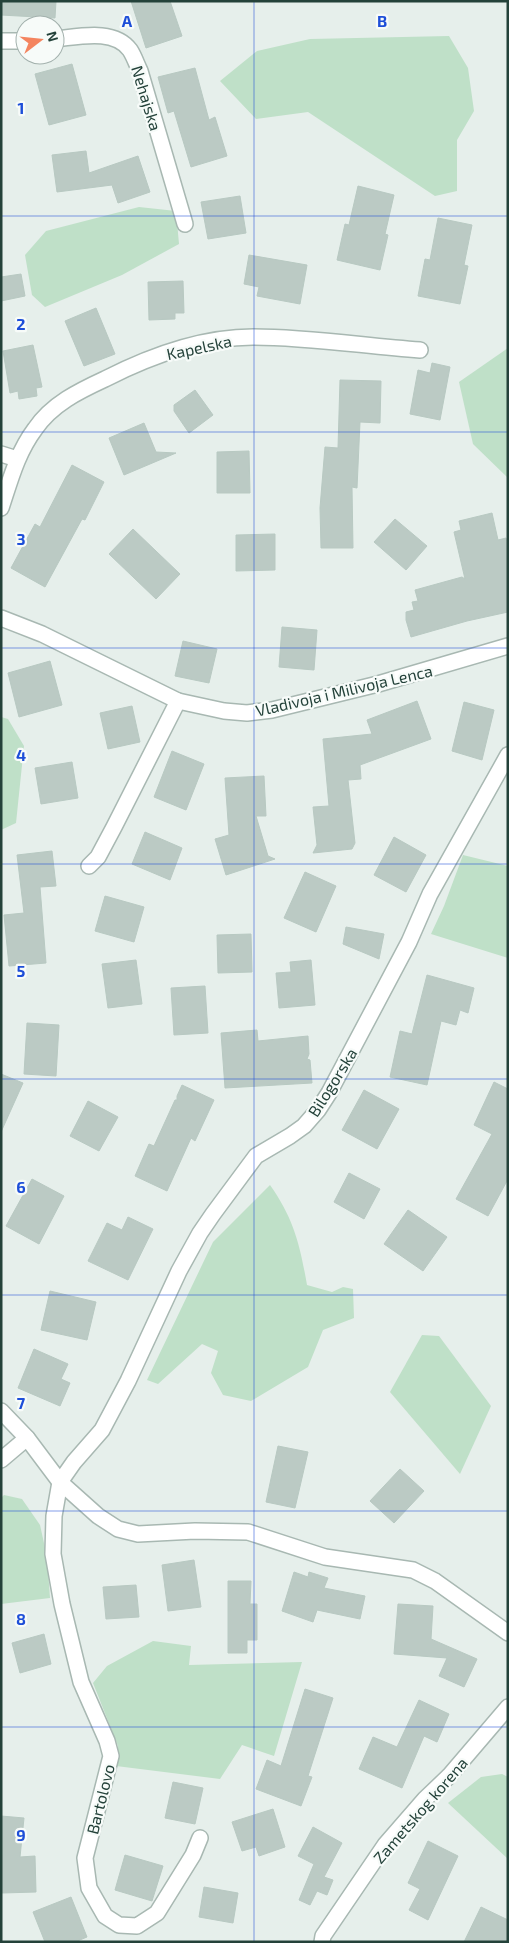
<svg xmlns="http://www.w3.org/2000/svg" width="509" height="1943" viewBox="0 0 509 1943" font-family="'Exo 2',sans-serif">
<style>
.green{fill:#bfe0c8}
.building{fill:#bbcac4;stroke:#b8c9c2}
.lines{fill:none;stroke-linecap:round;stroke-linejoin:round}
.minor-casing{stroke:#a8b8b2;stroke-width:18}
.minor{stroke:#fff;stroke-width:15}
.grid{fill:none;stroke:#1d4ed8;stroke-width:1;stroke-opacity:0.55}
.labels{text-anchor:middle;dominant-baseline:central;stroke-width:4.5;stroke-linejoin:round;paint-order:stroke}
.street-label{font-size:16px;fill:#24423a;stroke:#f7fbf9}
.grid-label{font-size:16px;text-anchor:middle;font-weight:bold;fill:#1d4ed8;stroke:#f7fbf9;stroke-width:4.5;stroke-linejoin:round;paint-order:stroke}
</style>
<rect width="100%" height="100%" fill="#e6efeb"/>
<g class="green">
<polygon points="449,36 468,68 474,111 457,140 457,191 435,196 308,112 256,119 220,81 257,51 310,39"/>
<polygon points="139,207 176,211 179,244 122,275 45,307 32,295 25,255 46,231"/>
<polygon points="508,348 508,478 473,444 459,382"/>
<polygon points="1,717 8,719 24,746 16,823 1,830"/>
<polygon points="463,855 508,866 508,958 431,934 444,906"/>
<path d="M270 1185C294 1219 300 1245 307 1285L332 1292 343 1287 353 1289 354 1318 323 1330 308 1367 251 1401 223 1395 211 1373 218 1351 202 1344 158 1384 147 1380 213 1242Z"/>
<polygon points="422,1335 439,1336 491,1406 460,1474 390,1392"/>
<polygon points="4,1495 22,1499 40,1525 47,1557 50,1598 1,1604 1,1498"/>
<polygon points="153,1641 191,1646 189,1665 302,1662 274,1756 242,1745 220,1779 116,1766 118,1746 93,1683 107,1666"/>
<polygon points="502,1774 508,1777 508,1859 448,1803 481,1777"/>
</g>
<g class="building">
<polygon points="1,1 56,1 55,18 1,15"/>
<polygon points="131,1 170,1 182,36 146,48"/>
<polygon points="72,64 86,115 49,125 35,74"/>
<polygon points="195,68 209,120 215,117 227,156 191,167 174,111 168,113 158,77"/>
<polygon points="86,151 89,173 138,156 150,192 118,203 112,185 57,192 52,155"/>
<polygon points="358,186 394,195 385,234 388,235 380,270 337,260 345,224 349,225"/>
<polygon points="240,196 246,233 208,239 201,202"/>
<polygon points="438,218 472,225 464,265 468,266 460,304 418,296 425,259 430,260"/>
<polygon points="249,255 307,265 300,304 257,296 259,287 244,284"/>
<polygon points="21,274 25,296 1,301 1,277"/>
<polygon points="183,281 184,313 175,313 175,319 149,320 148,282"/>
<polygon points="96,308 115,354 84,366 65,321"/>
<polygon points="33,345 42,387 36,388 37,396 19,399 18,391 10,393 3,351"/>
<polygon points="432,363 450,367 440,420 410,414 418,370 430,373"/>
<polygon points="340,380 381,381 380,423 360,422 357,488 352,487 353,548 321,548 320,508 325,447 338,448"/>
<polygon points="195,390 213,415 189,433 174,411 174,405"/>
<polygon points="144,423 156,452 176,453 124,475 109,438"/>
<polygon points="249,451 250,493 217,493 217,452"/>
<polygon points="72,465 104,482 85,520 82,519 45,587 11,568 35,524 40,527"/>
<polygon points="492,513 498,540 506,538 508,548 508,612 467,621 411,637 406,620 406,612 414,610 412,602 418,601 415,590 462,577 465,579 454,532 461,530 459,521"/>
<polygon points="395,519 427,546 406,570 374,542"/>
<polygon points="133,529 180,574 156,599 109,554"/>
<polygon points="275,534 275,570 236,571 236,535"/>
<polygon points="282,627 317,630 314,670 279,667"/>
<polygon points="183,641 217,649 209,683 175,676"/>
<polygon points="50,661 62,705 19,717 8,673"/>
<polygon points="417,701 431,739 360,765 361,779 348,780 355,843 352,849 313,853 317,845 313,807 329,806 323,739 372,734 367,720"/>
<polygon points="464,702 494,710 482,760 452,751"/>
<polygon points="132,706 140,742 108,749 100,713"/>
<polygon points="172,751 204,764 186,810 154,797"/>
<polygon points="72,762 78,798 41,804 35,768"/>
<polygon points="264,776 266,816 256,816 268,856 275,859 226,875 215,839 229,835 225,778"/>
<polygon points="145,832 182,848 170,880 132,864"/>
<polygon points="394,837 426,855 406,892 374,875"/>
<polygon points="52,851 56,886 40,887 46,963 9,966 4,915 24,913 17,855"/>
<polygon points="305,872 336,886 316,932 284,918"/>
<polygon points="105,896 144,907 134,942 95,931"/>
<polygon points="346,927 384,934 379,959 343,944"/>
<polygon points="251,934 252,972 218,973 217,935"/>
<polygon points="136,960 142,1004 108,1008 102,964"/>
<polygon points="311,960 315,1005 279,1008 276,973 291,972 290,962"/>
<polygon points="427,975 474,988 468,1013 460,1010 456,1025 441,1021 427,1085 390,1077 400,1031 412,1034"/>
<polygon points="205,986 208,1033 174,1035 171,988"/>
<polygon points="27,1023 59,1025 56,1076 24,1074"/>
<polygon points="257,1030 258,1041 308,1036 309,1054 307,1059 310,1060 312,1083 225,1088 221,1033"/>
<polygon points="1,1074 23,1083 1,1132"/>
<polygon points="494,1082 508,1089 508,1179 488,1216 456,1199 492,1134 474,1125"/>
<polygon points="182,1085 214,1100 195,1141 191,1138 167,1191 135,1176 149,1144 154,1146 175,1100 177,1100 177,1096"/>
<polygon points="364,1090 399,1109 377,1149 342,1130"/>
<polygon points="88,1101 118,1117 99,1151 70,1136"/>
<polygon points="349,1173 380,1189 364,1219 334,1202"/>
<polygon points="32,1179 64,1196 39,1244 6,1226"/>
<polygon points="408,1210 447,1237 423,1271 384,1244"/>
<polygon points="128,1217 153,1229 128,1280 88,1261 107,1223 122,1230"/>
<polygon points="50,1291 96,1302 87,1340 41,1330"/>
<polygon points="34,1349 68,1364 61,1379 70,1383 60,1406 18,1388"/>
<polygon points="278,1446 308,1452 295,1508 266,1502"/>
<polygon points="400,1469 424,1491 394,1523 370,1501"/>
<polygon points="194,1560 201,1607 168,1611 162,1565"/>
<polygon points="294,1572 308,1577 309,1572 328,1578 324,1588 365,1596 360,1619 317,1610 313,1622 282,1611"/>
<polygon points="228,1581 251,1581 250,1604 257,1604 257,1640 247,1640 247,1653 228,1653"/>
<polygon points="136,1585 139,1617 106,1619 103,1587"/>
<polygon points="398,1604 433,1606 431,1639 477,1659 464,1687 439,1676 447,1658 394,1654"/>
<polygon points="44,1634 51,1664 20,1673 12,1643"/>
<polygon points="305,1689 333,1698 308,1776 312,1777 301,1806 256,1789 267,1760 281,1766"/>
<polygon points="419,1700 449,1714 437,1742 424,1736 402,1788 359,1769 373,1737 397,1747"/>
<polygon points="173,1782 203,1788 195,1824 165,1818"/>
<polygon points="273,1809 285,1847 259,1856 256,1847 242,1851 232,1822"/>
<polygon points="1,1816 24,1818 20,1857 35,1856 36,1892 2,1893"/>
<polygon points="313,1827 342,1843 324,1877 333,1880 327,1895 317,1891 310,1905 299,1900 314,1864 298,1856"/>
<polygon points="428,1841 458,1856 428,1920 409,1910 420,1889 408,1883"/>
<polygon points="125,1855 163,1866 152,1901 115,1890"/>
<polygon points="204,1887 238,1893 233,1923 199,1917"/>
<polygon points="71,1897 87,1937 75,1942 45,1942 33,1912"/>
<polygon points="481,1907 508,1920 508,1942 464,1942"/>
</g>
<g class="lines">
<g class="minor-casing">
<g id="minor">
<path d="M55 39C78 37 114 28 130 50 134 56 137 65 140 71L185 224"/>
<polyline points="1,41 25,41"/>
<polyline points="1,454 17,459"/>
<path d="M1 508C10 481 17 453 35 429 52 404 79 391 105 379 150 356 202 337 253 337 309 337 364 346 420 350"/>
<polyline points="1,618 42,634 178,701 224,711 247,713 272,710 378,684 508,646"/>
<polyline points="89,866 98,857 114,827 178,701"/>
<polyline points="1,1411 27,1438 60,1482 98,1516 118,1529 138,1534 195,1531 248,1532 325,1557 413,1570 435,1581 508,1633"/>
<polyline points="1,1460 27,1438"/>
<polyline points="200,1838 193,1855 157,1913 137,1926 119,1925 105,1916 89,1888 85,1858 111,1756 107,1741 81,1682 62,1604 53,1554 54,1516 60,1482 74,1462 102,1430 128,1381 179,1271 200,1233 213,1214 256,1156 290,1136 304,1126 318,1110 329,1093 409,942 430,894 508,755"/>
<polyline points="322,1942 323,1936 385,1845 425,1799 449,1776 508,1707"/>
</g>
</g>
<use href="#minor" class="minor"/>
</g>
<path class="grid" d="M254 1V1942M1 216H508M1 432H508M1 648H508M1 864H508M1 1079H508M1 1295H508M1 1511H508M1 1727H508"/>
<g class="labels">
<g class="street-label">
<text transform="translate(147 98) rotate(73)">Nehajska</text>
<text transform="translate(199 347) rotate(-12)">Kapelska</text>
<text transform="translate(344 690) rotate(-13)">Vladivoja i Milivoja Lenca</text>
<text transform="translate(332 1082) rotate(-58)">Bilogorska</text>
<text transform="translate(100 1799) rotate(-76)">Bartolovo</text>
<text transform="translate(420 1810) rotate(-49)">Zametskog korena</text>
</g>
</g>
<g class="grid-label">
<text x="127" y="27">A</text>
<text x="382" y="27">B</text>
<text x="21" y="114">1</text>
<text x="21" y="330">2</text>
<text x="21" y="545">3</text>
<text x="21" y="761">4</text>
<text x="21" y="977">5</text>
<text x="21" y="1193">6</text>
<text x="21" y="1409">7</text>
<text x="21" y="1625">8</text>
<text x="21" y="1841">9</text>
</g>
<rect width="509" height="1943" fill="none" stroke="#24423a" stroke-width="5"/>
<g transform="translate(40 40) rotate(74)"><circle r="24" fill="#f7fbf9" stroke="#a3b1ad"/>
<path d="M0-4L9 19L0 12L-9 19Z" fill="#f4845f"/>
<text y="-8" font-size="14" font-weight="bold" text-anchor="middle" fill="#24423a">N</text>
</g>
</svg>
